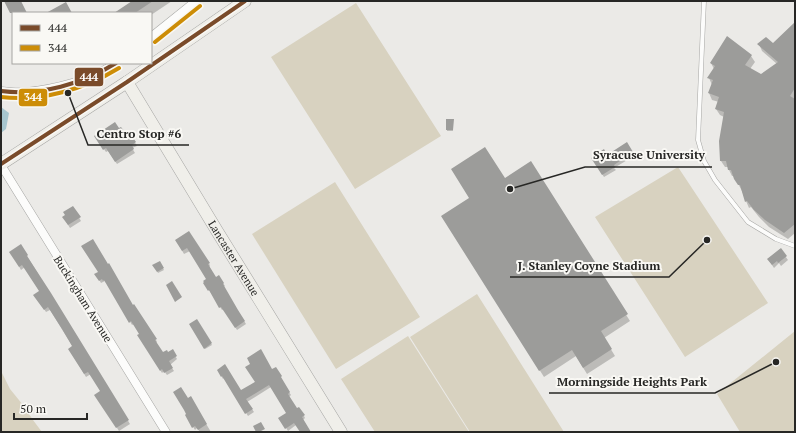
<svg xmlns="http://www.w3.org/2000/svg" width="796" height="433" font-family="'PT Serif',serif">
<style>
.green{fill:#d8d2c0}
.water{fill:#a7c6cf}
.shadow{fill:#0003}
.building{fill:#9c9c9a}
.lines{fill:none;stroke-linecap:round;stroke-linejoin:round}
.lane-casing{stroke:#a6a6a4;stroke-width:5}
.street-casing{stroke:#a6a6a4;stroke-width:9}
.secondary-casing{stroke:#a6a6a4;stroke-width:13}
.lane{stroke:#fcfcfb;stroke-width:4}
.street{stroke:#fcfcfb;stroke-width:8}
.secondary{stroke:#f0efea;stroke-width:12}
.bus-1-casing{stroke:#f9f8f4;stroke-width:7}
.bus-2-casing{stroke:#f9f8f4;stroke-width:7}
.bus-1{stroke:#7a4b2a;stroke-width:4}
.bus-2{stroke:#cd8d07;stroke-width:4}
.labels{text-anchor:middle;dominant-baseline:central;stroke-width:4;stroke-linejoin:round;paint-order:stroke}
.street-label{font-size:11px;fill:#272725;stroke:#f9f8f4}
.leader{fill:none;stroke:#272725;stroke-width:1.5}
.callout-dot{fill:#272725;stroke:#f9f8f4;stroke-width:1.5}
.callout-label{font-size:12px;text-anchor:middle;font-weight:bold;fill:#272725;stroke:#f9f8f4;stroke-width:4;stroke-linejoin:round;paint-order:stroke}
.line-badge{stroke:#f9f8f4;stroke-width:1.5}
.badge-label{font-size:11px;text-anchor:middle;font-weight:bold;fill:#fff}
</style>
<rect width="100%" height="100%" fill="#ebeae7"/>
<path class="green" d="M356,3L441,136L355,189L271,57Z
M678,167L768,303L685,357L595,217Z
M335,182L420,317L336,369L252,234Z
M477,294L564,432H470L410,337Z
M795,331V432H740L717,394Z
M408,336L469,432H375L341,379Z
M1,371L10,389L23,405L33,420L42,432H1Z"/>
<path class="water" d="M1,107L9,113L6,129L1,133Z"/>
<path class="shadow" d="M133,1H172L151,15V13H116Z
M795,25V233L788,239L769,227L759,217L751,207L749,208L746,201L742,191L734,176H732L729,170L728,167H725L721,161L724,117L720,115L716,109L719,102L712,100L709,93L712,85L709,78L714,69L711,63L751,56L755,62L750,69L761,75L777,64L762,51L759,44H773Z
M453,120V131H447V130Z
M118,130L126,136L130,134L137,146L132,148L135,153L117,164L108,151L106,152L95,136Z
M626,144L634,156L614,168L616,170L604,177L592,158L607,156Z
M530,163L630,321L604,338L615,356L587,374L576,356L544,377L446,222L505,179Z
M73,207L81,221L70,228L63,217L66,215Z
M176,240L209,263L210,266L209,267L216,278L219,277L225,286L223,287L246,324L237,330L224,309L222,310L211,293L206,286L207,279L190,251L184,254Z
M21,246L130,424L119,431L96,395L101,391L91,374L86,377L69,349L73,347L50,310L46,312L35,295L40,292L25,267L21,270L11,252Z
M780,249L788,260L781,266L779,263L774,268L768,259Z
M159,262L164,270L158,273L154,265Z
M99,273L132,306L156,340L157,342L156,343L163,354L168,353L172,351L177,359L170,365L174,371L167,375L164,371L162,373L139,336L141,334L134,324L132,325L107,282L106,283L105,281L101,283L96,274Z
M197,321L212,345L205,349L191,325Z
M218,370L241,392L272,370L281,380L291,395L289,397L296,410L304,416L305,418L303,420L310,432H301L296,425L288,431L280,418L287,413L271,387L247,402L254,412L248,416L224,378L223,379Z
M190,397L211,432H200L197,428L195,430L186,415L187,399Z"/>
<path class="building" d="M4,1H21L27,13H10Z
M132,1H153L135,13H114Z
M66,2L72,13H46Z
M795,22V88L790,96L795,99V224L784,233L765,220L754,210L747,201L745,202L740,185H738L734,179L731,170H728L726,161H720L719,141L724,112L715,109L719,97L708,93L713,80L707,78L715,66L710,63L727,36L752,55L745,65L761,74L778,62L757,44L766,37L773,43Z
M446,119H454L453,130H446Z
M115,122L119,128L121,127L127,135L130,133L136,142L132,145L134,149L115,162L106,148L103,150L94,136Z
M627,142L633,152L614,165L615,167L602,175L591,158L604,149L607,155Z
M485,147L505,178L531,161L628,314L601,331L612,349L583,368L572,350L539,371L441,216L469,198L451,169Z
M73,206L81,217L68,225L62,217L65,215L63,212Z
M189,231L210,263L208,264L216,277L219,275L224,283L223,284L238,310L245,321L235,328L221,307L219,308L209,290L208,291L203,283L204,282L203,281L206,279L187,248L182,251L175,240Z
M93,239L108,264L109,263L133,305L134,304L157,339L155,340L163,352L167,350L168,352L173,349L177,356L169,361L173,368L164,373L162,369L160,371L137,335L139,334L131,321L129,323L104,280L103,281L102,279L99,281L94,274L98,272L81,246Z
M21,244L28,255L27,256L51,293L129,420L116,428L94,395L100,391L88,372L84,374L68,349L72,346L62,329L48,307L44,310L33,295L39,291L22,265L19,267L9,252Z
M781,248L787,256L778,263L777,261L772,265L767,259Z
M160,261L164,268L157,272L152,265Z
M172,281L182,297L175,302L166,285Z
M197,319L212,343L204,349L189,324Z
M261,349L272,369L276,367L282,376L281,377L290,392L288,394L297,408L299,407L305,415L302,417L311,432H300L294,423L285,429L278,418L286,413L269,385L246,399L253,409L245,414L222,376L221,377L217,370L225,364L241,390L255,382L245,367L250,364L247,358Z
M181,387L188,398L191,396L207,424L198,430L195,426L192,428L185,415L186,414L184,410L173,392Z
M261,422L265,429L259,432H256L253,426Z"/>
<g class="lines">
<g class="lane-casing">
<path id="lane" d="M704,1L698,140L704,161L715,180L748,222L776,239L795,246"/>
</g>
<g class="street-casing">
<path id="street" d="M151,37L196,1
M1,91C9,92 18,93 26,92C55,89 92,80 116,63
M1,165L166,432"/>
</g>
<g class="secondary-casing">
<g id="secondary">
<path id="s1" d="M127,82L217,231L341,432"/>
<path d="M1,164L127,82L245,1"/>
</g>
</g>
<use href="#lane" class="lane"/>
<use href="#street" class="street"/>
<use href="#secondary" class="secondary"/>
<g class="bus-1-casing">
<path id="bus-1" d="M1,91C40,96 83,84 116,63
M1,164L127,82L245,1"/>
</g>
<g class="bus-2-casing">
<path id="bus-2" d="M155,42L200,6
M1,97C41,102 85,89 119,68"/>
</g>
<use href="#bus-1" class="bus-1"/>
<use href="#bus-2" class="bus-2"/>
</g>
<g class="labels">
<g class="street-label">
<text stroke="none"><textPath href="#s1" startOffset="206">Lancaster Avenue</textPath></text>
<text transform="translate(83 299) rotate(58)">Buckingham Avenue</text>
</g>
</g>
<path class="leader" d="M68 93L88 145H189M510 189L585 167H712M707 240L669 277H510M776 362L715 393H549"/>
<g class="callout-dot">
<circle cx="68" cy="93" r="4"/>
<circle cx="510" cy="189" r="4"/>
<circle cx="707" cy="240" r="4"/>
<circle cx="776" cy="362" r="4"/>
</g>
<g class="callout-label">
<text x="139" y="138">Centro Stop #6</text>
<text x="649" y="159">Syracuse University</text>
<text x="589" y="270">J. Stanley Coyne Stadium</text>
<text x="632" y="386">Morningside Heights Park</text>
</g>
<g class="line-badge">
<rect x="74" y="67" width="30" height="20" rx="4" fill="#7a4b2a"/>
<rect x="18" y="88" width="30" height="19" rx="4" fill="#cd8d07"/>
</g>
<g class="badge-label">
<text x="89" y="81">444</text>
<text x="33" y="101">344</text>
</g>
<rect width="796" height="433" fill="none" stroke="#272725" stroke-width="4"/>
<rect x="12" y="12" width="140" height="52" fill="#f9f8f4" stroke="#a5a4a1"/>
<rect x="20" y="25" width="20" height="6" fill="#7a4b2a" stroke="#a5a4a1"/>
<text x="48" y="32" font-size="12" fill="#272725">444</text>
<rect x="20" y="45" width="20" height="6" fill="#cd8d07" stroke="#a5a4a1"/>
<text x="48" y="52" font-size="12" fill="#272725">344</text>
<path d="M14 413v6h73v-6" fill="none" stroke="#272725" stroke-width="2"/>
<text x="20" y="413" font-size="12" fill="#272725" stroke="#f9f8f4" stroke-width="3" paint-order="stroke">50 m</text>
</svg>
